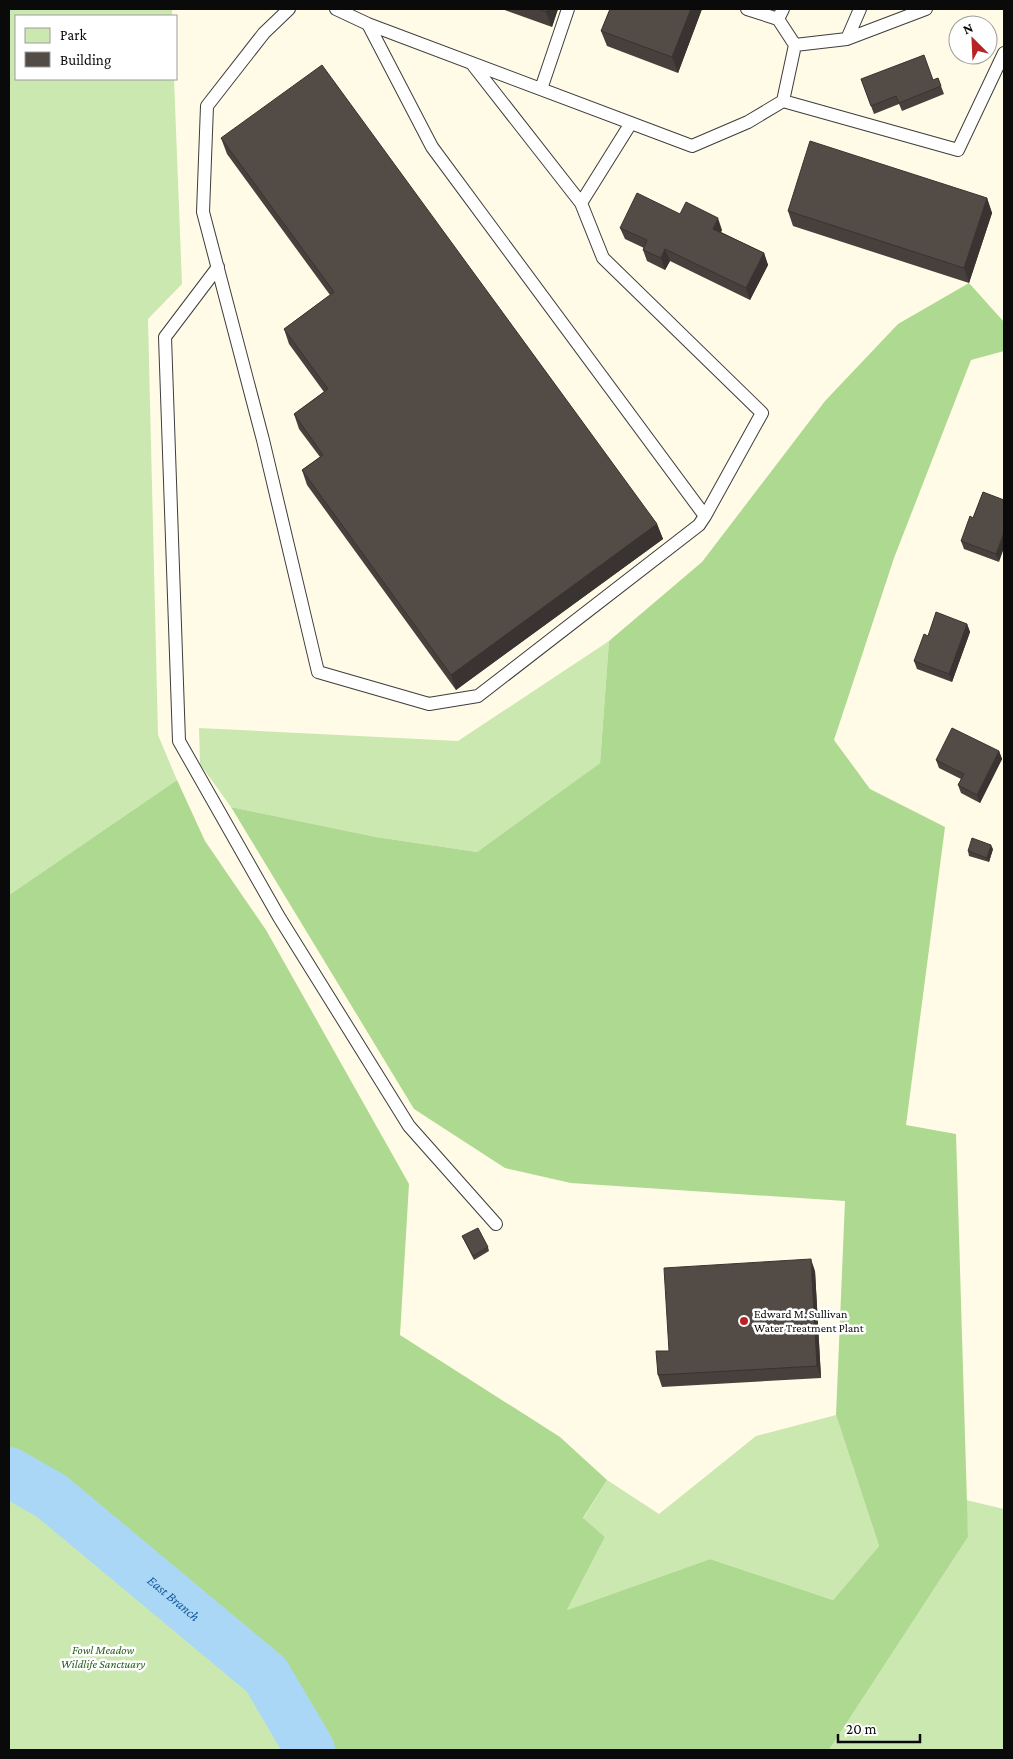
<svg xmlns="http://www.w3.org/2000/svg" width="1013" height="1759" font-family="'Crimson Pro',serif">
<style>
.green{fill:#cbe8b1}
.forest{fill:#aed991}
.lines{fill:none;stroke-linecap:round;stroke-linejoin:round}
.river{stroke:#abd7f6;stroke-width:50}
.service-casing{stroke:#3d3d3d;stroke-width:14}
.service{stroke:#fff;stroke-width:12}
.wall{fill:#47403c}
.shaded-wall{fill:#393431}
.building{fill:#524b46;stroke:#393431}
.poi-dot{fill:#b92224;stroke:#fff;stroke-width:2}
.labels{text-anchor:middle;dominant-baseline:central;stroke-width:5;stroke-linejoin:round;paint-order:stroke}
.poi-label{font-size:12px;fill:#0a0a0a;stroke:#fff;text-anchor:start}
.park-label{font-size:12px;font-style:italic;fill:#27601b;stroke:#fff}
.water-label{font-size:14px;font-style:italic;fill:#145a9a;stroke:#fff}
</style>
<rect width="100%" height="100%" fill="#fffbe6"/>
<path class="green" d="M9,9H172V16H16V79H174L182,284L148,319L158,735L177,780L9,895Z
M609,641L600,763L477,852L376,837L231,807L200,764L199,728L458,741Z
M836,1415L879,1546L833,1600L710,1559L567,1610L605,1537L583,1519L607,1480L659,1514L756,1436Z
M9,1464L86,1505L153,1560L188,1617L284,1685L331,1742L332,1750H9Z
M966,1500L1004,1509V1750H829L968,1537Z"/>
<path class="forest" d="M969,283L1004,322V351L971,360L894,558L834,740L870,789L945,827L906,1125L956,1134L968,1537L829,1750H332L331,1742L284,1685L188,1617L153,1560L86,1505L9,1464V895L177,780L205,841L266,930L409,1184L400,1335L560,1437L607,1480L583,1518L605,1537L567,1610L710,1559L833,1600L879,1546L836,1415L845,1201L571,1183L505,1168L414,1109L231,807L376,837L477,852L600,763L609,641L702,562L825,401L898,324Z"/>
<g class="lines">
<path class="river" id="s1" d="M9,1472L51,1496L266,1675L310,1750"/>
<g class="service-casing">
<path id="service" d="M289,9L264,33L207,106L203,212L263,440L318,672L429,704L478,696L699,525L705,516L762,413L603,258L581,203L631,123
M336,9L368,24L692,146L748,122L783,101L795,45L847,39L926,9
M747,9L778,19
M783,9L778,19L795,45
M368,24L432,147L705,516
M847,39L860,9
M473,65L581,203
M541,89L568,9
M783,101L958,150L1004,53
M218,267L165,337L179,741L279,917L409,1126L496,1224"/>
</g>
<use href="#service" class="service"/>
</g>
<path class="wall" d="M502,9H558L552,27Z
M610,9H702L678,73L607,46L601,31Z
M938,78L944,94L902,111L899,104L874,114L861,79L933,80Z
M221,138L657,524L663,539L456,690L307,485L302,470L320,457L299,429L294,414L324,392L289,344L284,329L330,295L227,154Z
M987,198L992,213L969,283L793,226L788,211Z
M680,214L722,230L721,232L764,253L768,265L750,300L670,261L665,270L647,261L643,250L644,248L625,239L620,228Z
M983,492L999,562L964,549L961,541L973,518Z
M967,624L970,632L952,682L917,669L914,661L928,636Z
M999,751L1002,759L980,803L961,793L958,785L961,779L939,768L936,760Z
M993,849L989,862L969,856L968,851Z
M462,1236L488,1247L489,1251L474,1260Z
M815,1271L821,1378L662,1387L658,1375L669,1351Z"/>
<path class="shaded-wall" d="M547,9H558L552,27L546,12Z
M691,9H702L678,73L672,57Z
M987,198L992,213L969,283L964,268Z
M718,218L722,230L717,240L713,229Z
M665,249L670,261L665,270L661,258Z
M764,253L768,265L750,300L746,288Z
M657,524L663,539L456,690L451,675Z
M1004,532V548L999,562L996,554Z
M967,624L970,632L952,682L949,674Z
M999,751L1002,759L980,803L977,795Z
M991,845L993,849L989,862L987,858Z
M811,1259L815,1271L821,1378L817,1366Z"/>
<path class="building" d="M538,9H547L546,12Z
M610,9H691L672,57L601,31Z
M924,55L933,80L938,78L941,86L899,103L896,96L871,106L861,79Z
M322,65L657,524L451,675L302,470L323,455L294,414L328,389L284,329L334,292L221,138Z
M810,141L987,198L964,268L788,211Z
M637,193L680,214L686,202L718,218L713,229L764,253L746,288L665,249L661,258L643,250L647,240L620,228Z
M983,492L1004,500V532L996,554L961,541L970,516L973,518Z
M936,612L967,624L949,674L914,661L924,634L928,636Z
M952,728L999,751L977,795L958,785L964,774L936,760Z
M972,838L991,845L987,858L968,851Z
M478,1228L488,1247L473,1256L462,1236Z
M811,1259L817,1366L658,1375L656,1351H669L664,1268Z"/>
<circle class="poi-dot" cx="744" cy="1321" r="5"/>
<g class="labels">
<g class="poi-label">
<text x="754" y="1314">Edward M. Sullivan<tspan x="754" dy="14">Water Treatment Plant</tspan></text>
</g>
<g class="park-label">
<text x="103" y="1650">Fowl Meadow<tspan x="103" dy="14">Wildlife Sanctuary</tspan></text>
</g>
<g class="water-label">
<text stroke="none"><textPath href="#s1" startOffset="208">East Branch</textPath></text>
</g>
</g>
<rect width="1013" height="1759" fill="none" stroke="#0a0a0a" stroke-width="20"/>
<rect x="15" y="15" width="162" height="65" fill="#ffffff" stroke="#9d9d9d"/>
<rect x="25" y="28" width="25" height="15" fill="#cbe8b1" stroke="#9d9d9d"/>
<text x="60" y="40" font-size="15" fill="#0a0a0a">Park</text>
<rect x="25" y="52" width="25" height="15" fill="#524b46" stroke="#9d9d9d"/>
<text x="60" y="65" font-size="15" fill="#0a0a0a">Building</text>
<g transform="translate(973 40) rotate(336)"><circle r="24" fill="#ffffff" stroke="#9d9d9d"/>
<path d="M0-4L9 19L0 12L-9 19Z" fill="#b92224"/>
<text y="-8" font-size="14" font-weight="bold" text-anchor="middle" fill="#0a0a0a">N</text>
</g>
<path d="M838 1734v8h82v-8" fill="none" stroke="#0a0a0a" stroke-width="2.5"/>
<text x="846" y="1734" font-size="15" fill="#0a0a0a" stroke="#ffffff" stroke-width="4" paint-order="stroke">20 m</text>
</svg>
